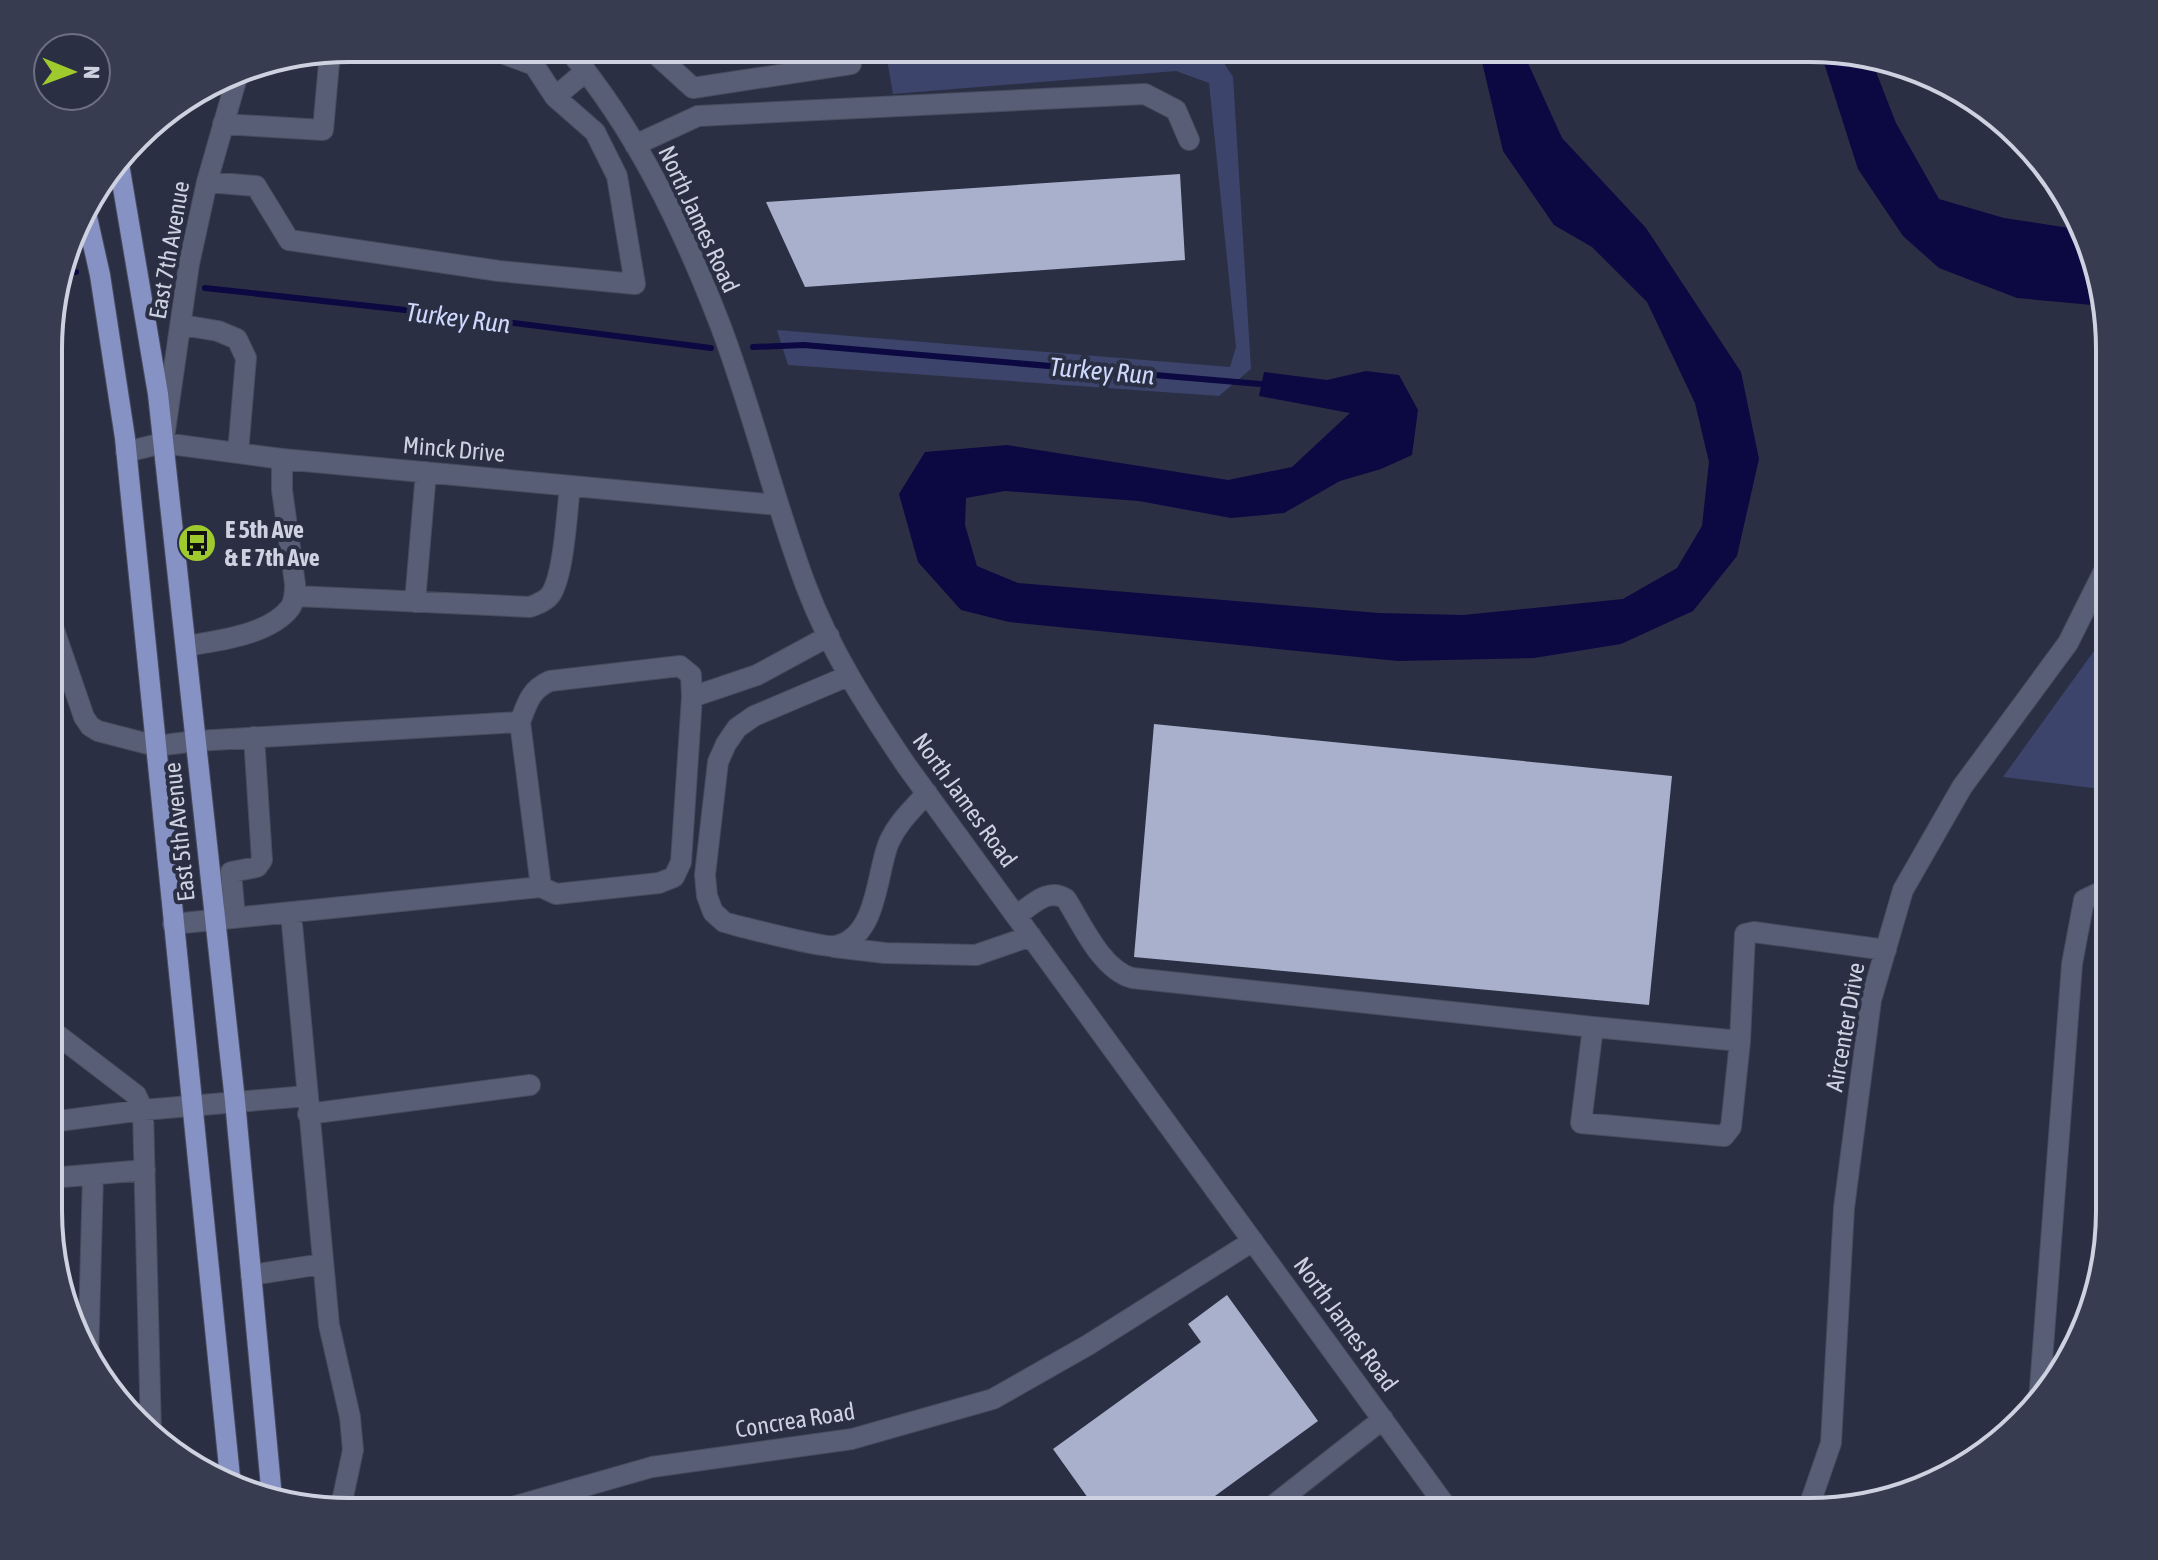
<svg xmlns="http://www.w3.org/2000/svg" width="2158" height="1560" font-family="'Asap Condensed',sans-serif">
<style>
.green{fill:#3c446b}
.water{fill:#0c0842}
.lines{fill:none;stroke-linecap:round;stroke-linejoin:round}
.stream{stroke:#0c0842;stroke-width:6}
.building{fill:#a9b0cb}
.minor-casing{stroke:#474b5d;stroke-width:22}
.major-casing{stroke:#474b5d;stroke-width:22}
.minor{stroke:#595e77;stroke-width:20}
.major{stroke:#8691c4;stroke-width:20}
.labels{text-anchor:middle;dominant-baseline:central;stroke-width:8;stroke-linejoin:round;paint-order:stroke}
.street-label{font-size:24px;fill:#ced2e0;stroke:#2a2f44}
.poi-label{font-size:24px;font-weight:bold;fill:#ced2e0;stroke:#2a2f44;text-anchor:start}
.water-label{font-size:26px;font-style:italic;fill:#ced8fd;stroke:#2a2f44}
.rim{fill:none;stroke:#ced2e0;stroke-width:4}
</style>
<rect width="100%" height="100%" fill="#2a2f44"/>
<path class="green" d="M885,48H939L962,54L1079,48H1205L1222,60L1233,77L1251,369L1219,396L788,365L777,330L1230,367L1236,347L1209,83L1176,71L893,94Z
M2109,623V790L2003,777L2099,644Z"/>
<path class="water" d="M1485,48H1525L1523,52L1562,138L1646,228L1741,372L1759,459L1737,556L1693,611L1621,644L1534,658L1398,661L1009,622L961,610L918,562L899,494L925,452L1007,445L1228,480L1292,467L1350,413L1259,396L1264,372L1327,380L1366,371L1399,375L1418,410L1412,455L1381,469L1340,481L1284,513L1231,518L1139,501L1005,491L966,498L965,525L977,566L1018,583L1379,613L1463,615L1623,599L1677,568L1702,526L1709,462L1695,403L1647,302L1592,247L1554,225L1503,151L1482,62Z
M1816,49H1828L1871,59L1896,123L1939,199L2004,218L2083,230L2103,306L2017,298L1939,268L1903,236L1858,169L1825,66Z"/>
<g class="lines">
<path class="stream" d="M62,272H76
M205,288L442,314L711,348
M753,347L804,345L1260,384"/>
</g>
<path class="building" d="M1180,174L1185,260L805,287L766,202Z
M1154,724L1672,776L1649,1005L1134,957Z
M1227,1295L1318,1421L1193,1512H1098L1053,1449L1201,1342L1188,1324Z"/>
<g class="lines">
<g class="minor-casing">
<path id="minor" d="M567,48C636,129 683,228 721,327C753,412 774,501 806,586C831,652 867,707 906,765L1450,1512
M649,48L693,88L851,64L852,48
M555,97L586,71
M223,124L323,130L330,52
M635,145L698,116L1145,94L1176,110L1189,140
M207,182L256,186L289,240L499,271L635,284L617,176L595,132L555,97L534,65L488,48
M182,325L218,331L237,339L246,358L238,453
M165,431L189,264L207,182L239,70
M126,452L163,443L282,459L778,505
M295,596L530,607C538,604 546,601 551,594C564,574 567,511 570,486
M415,602L426,472
M51,621L84,717L90,726L98,731L156,746L196,741L520,722C527,703 531,689 550,681L680,666L691,675L692,697L757,675L829,636
M186,646C217,641 269,635 290,608C295,601 295,592 295,584L282,490V459
M848,676L754,716L737,728L726,744L718,762L705,875L707,896L713,912L724,922L738,926C755,930 823,948 835,946C878,938 876,873 889,842C898,822 913,809 927,793
M520,722L541,887L556,894L659,883L674,877L681,862L692,697
M291,913L329,1325L350,1417L353,1450L340,1511
M1016,916C1032,905 1048,887 1066,899C1082,924 1101,969 1132,978L1593,1027
M235,918L231,872L257,867L262,860L254,737
M173,924L541,887
M834,947L885,953L976,955L1031,936
M51,1030L136,1095L143,1110L151,1433
M1740,1041L1731,1127L1724,1136L1581,1123L1593,1027L1740,1041L1745,934L1754,932L1886,950
M308,1114L530,1085
M51,1122L143,1110L307,1096
M51,1178L145,1170
M251,1275L322,1264
M88,1361L93,1175
M2039,1401L2072,964L2084,900L2109,888
M498,1511L652,1467L852,1439L993,1399L1088,1345L1253,1241
M1265,1512L1383,1419
M1807,1512L1831,1443L1844,1208L1871,1000L1903,890L1962,787L2068,643L2109,561"/>
</g>
<g class="major-casing">
<path id="major" d="M119,164L158,394L235,1101L272,1498
M85,208L100,275L125,438L231,1487"/>
</g>
<use href="#minor" class="minor"/>
<use href="#major" class="major"/>
</g>
<defs>
<g id="bus-disc" transform="scale(2)"><circle r="9.5" fill="#9fca2e" stroke="#2a2f44"/><path d="M-5-6H5V4H4V6H2V4H-2V6H-4V4H-5ZM-3.5-4V0h7V-4ZM-3.5 1.2v1.5H-2V1.2ZM2 1.2v1.5H3.5V1.2Z" fill="#111"/></g>
</defs>
<g fill-rule="evenodd">
<use href="#bus-disc" x="197" y="543"/>
</g>
<g class="labels">
<g class="street-label">
<text transform="translate(699 219) rotate(65)">North James Road</text>
<text transform="translate(169 250) rotate(-80)">East 7th Avenue</text>
<text transform="translate(454 449) rotate(5)">Minck Drive</text>
<text transform="translate(965 800) rotate(54)">North James Road</text>
<text transform="translate(179 832) rotate(-96)">East 5th Avenue</text>
<text transform="translate(1845 1027) rotate(-80)">Aircenter Drive</text>
<text transform="translate(1346 1324) rotate(54)">North James Road</text>
<text transform="translate(795 1420) rotate(-9)">Concrea Road</text>
</g>
<g class="poi-label">
<text x="225" y="529">E 5th Ave<tspan x="225" dy="28">&amp; E 7th Ave</tspan></text>
</g>
<g class="water-label">
<text transform="translate(458 318) rotate(7)">Turkey Run</text>
<text transform="translate(1102 371) rotate(5)">Turkey Run</text>
</g>
</g>
<path d="M0 0H2158V1560H0ZM349 62H1809A287 287 0 0 1 2096 349V1211A287 287 0 0 1 1809 1498H349A287 287 0 0 1 62 1211V349A287 287 0 0 1 349 62Z" fill="#373c50" fill-rule="evenodd"/>
<path class="rim" d="M349 62H1809A287 287 0 0 1 2096 349V1211A287 287 0 0 1 1809 1498H349A287 287 0 0 1 62 1211V349A287 287 0 0 1 349 62Z"/>
<g transform="translate(72 72) rotate(91)"><circle r="38" fill="#2a2f44" stroke="#6c7082" stroke-width="2"/>
<path d="M0-6L14 30L0 20L-14 30Z" fill="#9fca2e"/>
<text y="-12" font-size="22" font-weight="bold" text-anchor="middle" fill="#ced2e0">N</text>
</g>
</svg>
